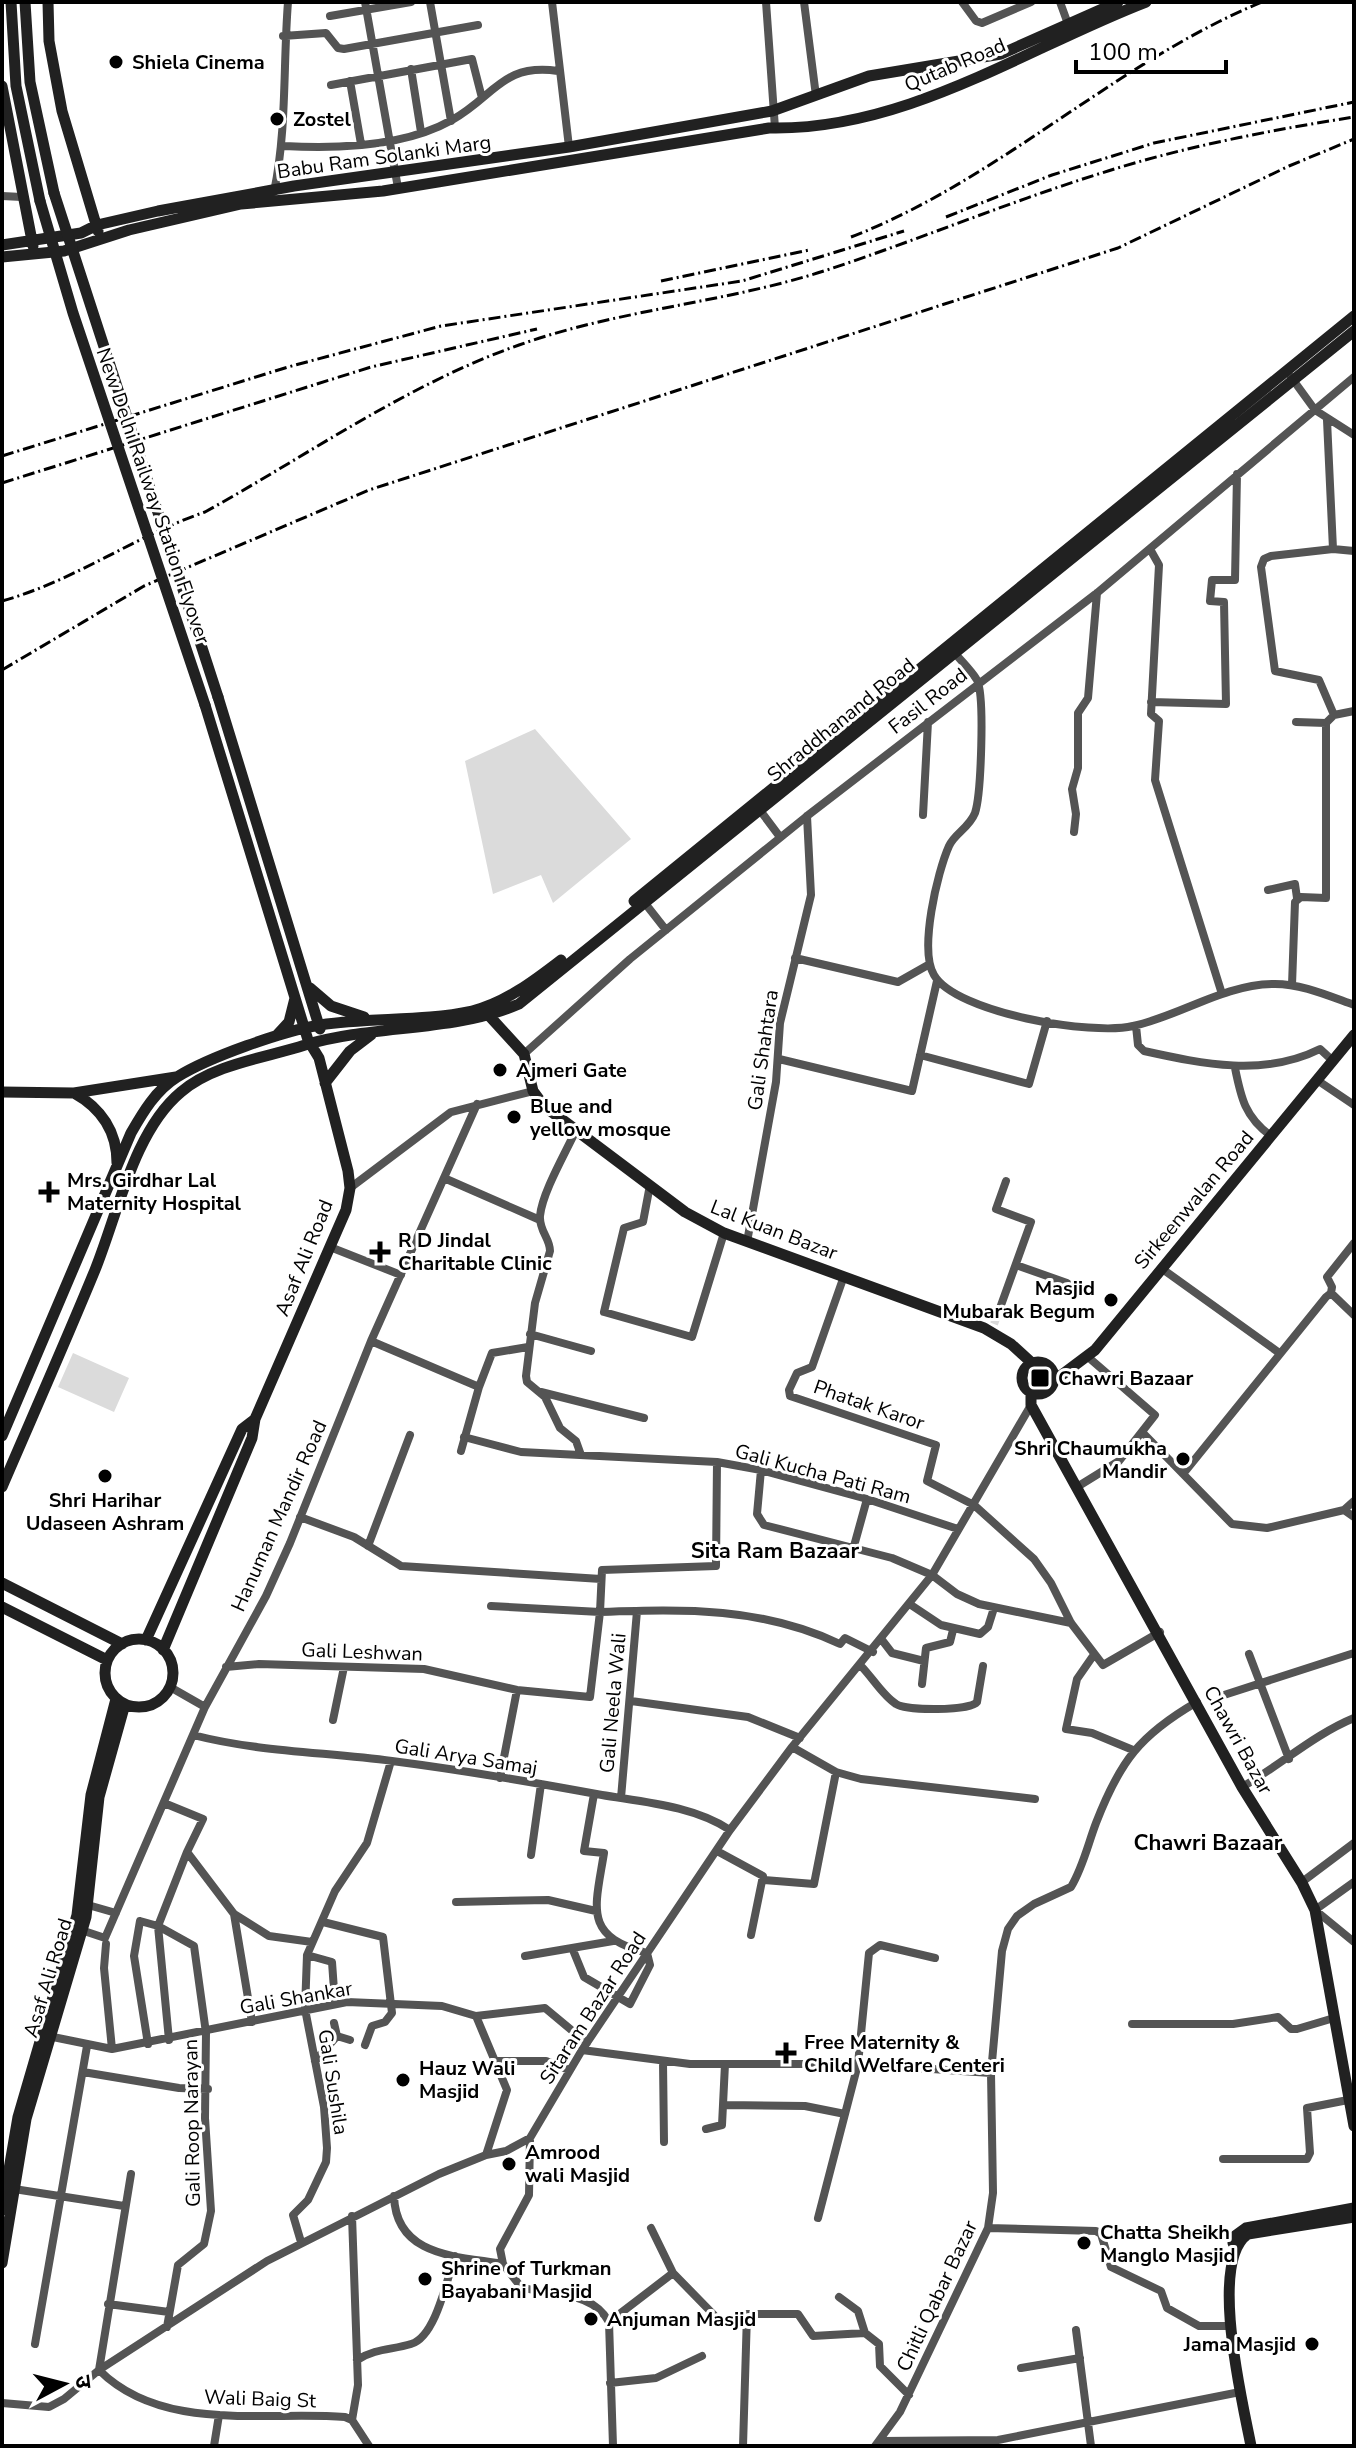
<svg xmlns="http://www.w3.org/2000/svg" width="1356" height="2448" font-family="'Nunito Sans','Noto Sans Devanagari',sans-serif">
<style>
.green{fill:#dbdbdb}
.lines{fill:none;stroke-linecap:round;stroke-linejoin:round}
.street-tunnel{stroke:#d9d9d9;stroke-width:8;stroke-dasharray:8 4;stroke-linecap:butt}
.street{stroke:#545454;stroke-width:8}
.secondary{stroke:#212121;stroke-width:11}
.rail{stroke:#000;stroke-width:3;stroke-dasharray:12 4 2 4;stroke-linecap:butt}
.secondary-bridge{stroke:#212121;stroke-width:11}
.poi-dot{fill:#000;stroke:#fff;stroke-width:3}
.labels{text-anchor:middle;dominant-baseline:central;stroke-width:6;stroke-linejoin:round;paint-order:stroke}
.poi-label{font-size:20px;font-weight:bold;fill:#000;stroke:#fff;text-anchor:start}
.street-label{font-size:20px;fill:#000;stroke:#fff}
.neighbourhood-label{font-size:22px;font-weight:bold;fill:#000;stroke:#fff}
</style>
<rect width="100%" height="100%" fill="#fff"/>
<path class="green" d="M535,729L631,839L553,903L541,875L493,894L465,761Z
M73,1353L129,1378L114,1412L58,1387Z"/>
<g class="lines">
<path class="street-tunnel" d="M994,1324L1000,1308"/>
<path class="street" d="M365,2L398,188
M430,2L451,121
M552,2L569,147
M766,2L775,128
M804,2L816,96
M962,2L976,21L982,23L1031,2
M1060,2L1068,24
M330,16L411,2
M283,36L326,33L338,48L344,49L478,25
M411,69L421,132
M350,81L361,144
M331,85L472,59L482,98
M284,146C337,149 404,147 452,120C495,96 502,63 558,71
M274,192C287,130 283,65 288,2
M2,196L22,197
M1291,377L1315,410L1354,435
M1327,420L1333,549
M1150,549L1159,565L1151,714L1159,721L1155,780L1222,994
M954,652C961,661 971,670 977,680C985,696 981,795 975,813C969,828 955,833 949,846C937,873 919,950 934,975C956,1013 1093,1036 1133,1026C1180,1016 1223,985 1272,984C1300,983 1329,996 1354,1005
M1151,702L1226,704L1224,602L1210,601L1212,580H1235L1237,474
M1334,715L1319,680L1275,671L1261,567L1264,559L1271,556L1333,549L1354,551
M1296,722L1326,723
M759,809L780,837
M923,815L928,722
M1074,832L1076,814L1072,789L1078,768V713L1088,698L1097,593
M1268,890L1295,884L1297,898
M644,902L666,930
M795,958L898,982L928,965
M1292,985L1295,902L1301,897L1326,898V723L1334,715L1354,711
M1136,1026L1138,1045L1144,1051C1203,1064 1264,1077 1320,1049L1333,1061
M524,1054L630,959L807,816L1097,593L1354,377
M920,1055L1029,1084L1047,1021
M779,1059L912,1091L937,981
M1235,1068C1241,1098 1245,1117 1271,1136
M1317,1080L1354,1105
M576,1130C566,1152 542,1193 540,1216C539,1231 550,1238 550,1251L535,1303L526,1376L527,1382L545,1397L560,1428L576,1441L581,1455
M444,1178L540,1220
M650,1185L643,1222L624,1228L604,1312L692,1337L724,1233
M350,1188L451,1112L533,1091
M747,1242L776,1082L780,1023L811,895L807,816
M330,1247L401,1275
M1016,1265L1067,1283
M1161,1268L1278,1352
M844,1276L812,1367L797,1373L789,1390L790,1396L936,1445L927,1481L974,1505L1034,1559L1051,1583L1071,1623L1103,1665L1160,1632
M1331,1293L1332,1287L1327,1277L1354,1243
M1000,1308L1031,1222L996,1209L1006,1181
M530,1334L591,1351
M371,1341L479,1387L461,1451
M479,1387L492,1353L528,1347
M541,1392L644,1418
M1143,1433L1232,1524L1267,1528L1344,1510L1354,1501
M464,1437L521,1452L717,1462L761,1470L867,1499L958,1529
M717,1462L716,1566L602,1570L600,1612C685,1609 762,1607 840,1644L845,1638L873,1652
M761,1470L757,1514L764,1525L892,1558L932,1575L957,1594L979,1604L1071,1623
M1183,1474L1326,1297L1331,1293L1354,1315
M1077,1487L1119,1461L1155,1415L1088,1357
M1344,1510L1354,1517
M300,1517L354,1537L401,1566L601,1579
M368,1546L410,1435
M854,1546L867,1499
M911,1605L941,1625L980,1634L988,1627L994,1608
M882,1640L892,1653L924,1661
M1249,1654L1289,1759
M1093,1656L1077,1679L1066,1729L1092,1733L1133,1750
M861,1666C872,1677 883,1696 896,1704C906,1711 970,1711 977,1702L983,1666
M226,1667L259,1664L424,1669L517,1690L590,1697L600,1612L491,1606
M922,1684L926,1648L950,1642L953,1630
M170,1687L205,1707
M1224,1695L1354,1653
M631,1701L748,1717L800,1738
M333,1720L344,1667
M193,1735C259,1752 325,1752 392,1761C462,1770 532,1782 602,1795C644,1802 694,1806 730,1830
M792,1747L836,1772L861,1779L1035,1799
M500,1778L517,1690
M1242,1787C1281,1765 1313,1735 1354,1718
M621,1798L637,1611
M164,1803L203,1819L187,1852L234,1914L269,1936L312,1942
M717,1851L763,1876L751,1935
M531,1855L541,1784
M764,1880L814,1884L836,1772
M1302,1882L1354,1843
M1354,1882L1315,1910L1354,1942
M456,1902L548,1900L596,1911
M88,1905L116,1913
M234,1914L252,2022
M323,1922L383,1937L392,2013L385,2022L372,2026L365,2045
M81,1930L105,1938L205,1707L266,1596L290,1543L371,1341L477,1104
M106,1944L104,1968L112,2049
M573,1950L584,1977L630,2004L650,1965L647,1953C583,1936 595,1909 604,1853L584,1851L594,1794
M307,1955L332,1962L335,2004
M525,1956L613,1941
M476,2016L545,2008L587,2043
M334,2023L337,2036
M1132,2024H1233L1278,2017L1291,2029H1297L1334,2018
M48,2036L112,2049L347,2002L442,2006L476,2016L507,2090L486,2155
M169,2040L158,1926L187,1852
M148,2044L134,1956L140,1921L158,1926L194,1946L206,2033L205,2118L211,2211L204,2244L178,2265L167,2327
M582,2050L690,2064H858L991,2073
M315,2061L337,2036L350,2040
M497,2061H546L569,2070
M663,2062L664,2142
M83,2072L179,2088L208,2089
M724,2105L805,2106L845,2114
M706,2129L722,2125L725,2064
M530,2138L529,2195L500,2249L503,2264L521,2287C553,2297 591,2290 609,2322L613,2446
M1223,2159H1307L1310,2153L1307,2108L1353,2099
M131,2174L99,2370C162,2433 265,2411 345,2417L352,2420L369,2446
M14,2189L124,2206
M394,2196C396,2257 457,2256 503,2264
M818,2218L858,2064L869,1953L880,1945L935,1958
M651,2228L673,2273
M988,2228L1096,2231L1101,2234L1111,2267L1161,2291L1167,2308L1199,2326H1231
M301,2242L293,2215L308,2200L326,2162L327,2148L324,2107L305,2009L307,1955L335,1891L367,1843L391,1761
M839,2297L858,2311L865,2333L879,2344L880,2366L909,2395
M108,2304L169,2312
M609,2322L673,2273L714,2315
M1076,2330L1091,2446
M35,2344L87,2046
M357,2360C376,2348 392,2350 411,2344C436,2337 447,2278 455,2256
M1021,2368L1080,2358
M610,2383L656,2378L702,2356
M2,2403L49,2407L64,2399L99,2370L267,2261L439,2174L486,2155L506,2151L530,2138L582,2050L730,1830L792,1747L932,1575L1031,1405
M352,2420L358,2385L352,2216
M881,2441L998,2440L1240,2392
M214,2446L219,2415
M743,2446L747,2314H798L813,2336L865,2333
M875,2446L900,2412L988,2228L993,2193L991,2073L1002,1951L1008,1929L1017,1916L1034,1904L1071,1887C1083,1867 1088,1844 1096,1823C1120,1761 1140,1735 1197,1702"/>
<path class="secondary" d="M11,2L16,86L40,201
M25,2L30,82L54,193
M48,2L49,41L62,111L98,231
M2,86L33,246
M2,245L81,233L97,225L158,211L294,186L569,147L772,111L869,76L1001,54L1118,2
M2,257L64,251L129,230L241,204L383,191L769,128C905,131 1024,49 1146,2
M218,697L320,1029
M634,901L1354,316
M310,988L331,1006L364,1017
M483,1009L524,1054L533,1091L544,1106L685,1212L724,1233L984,1328L1011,1344L1032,1363
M277,1035L289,1022L295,998
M325,1083L350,1051L371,1035
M2,1092L74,1093L176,1077
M74,1093C101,1108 117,1132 117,1163
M1022 1378a16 16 0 1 1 32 0a16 16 0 1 1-32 0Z
M1055,1380L1095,1350L1354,1035
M1031,1393V1405L1242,1787L1302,1883L1315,1910L1354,2126
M2,1436L131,1133C143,1112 156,1090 177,1077C209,1057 283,1031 320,1025C370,1017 422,1022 472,1011C505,1003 535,980 561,960
M2,1487C33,1415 65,1343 95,1270C118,1213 134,1131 181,1092C214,1064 265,1058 305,1045C375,1024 452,1033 519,1004L1354,331
M2,1583L122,1644
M2,1607L107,1660
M105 1673a34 34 0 1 1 68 0a34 34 0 1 1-68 0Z
M146,1640L242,1429L255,1419
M163,1650L252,1438L255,1419L346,1210L350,1188L348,1171L319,1058L308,1040L205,705
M2,2210L18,2117L77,1915L91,1795L116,1699
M1233,2243L1235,2236L1246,2228L1354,2208
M2,2263L26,2119L86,1917L99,1797L125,1704
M1251,2446C1243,2404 1208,2261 1248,2234L1354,2217"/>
<path class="rail" d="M946,217L1052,175L1154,143L1354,102
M851,237C999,180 1116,62 1262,2
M661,281L809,250
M2,456L288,367L441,326L742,281L904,231
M2,483L371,367L537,329
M2,601C74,581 135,536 205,512C308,455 408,384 519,345C619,309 728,303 830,269C923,238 1014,200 1108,171C1187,146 1272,130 1354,117
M2,670L144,586L369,490L1118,248L1289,166L1354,139"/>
<path class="secondary-bridge" d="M54,193L218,697
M40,201L73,313L205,705"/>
</g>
<g class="poi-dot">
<circle cx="116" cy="62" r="8"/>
<circle cx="277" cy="119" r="8"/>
<circle cx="500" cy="1070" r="8"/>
<circle cx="514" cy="1117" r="8"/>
<path d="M45 1180h8v8h8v8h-8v8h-8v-8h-8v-8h8z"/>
<path d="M376 1240h8v8h8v8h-8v8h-8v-8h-8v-8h8z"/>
<circle cx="1111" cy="1300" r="8"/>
<rect x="1030" y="1368" width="20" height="20" rx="4"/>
<circle cx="1183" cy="1459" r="8"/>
<circle cx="105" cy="1476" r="8"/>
<path d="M782 2041h8v8h8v8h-8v8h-8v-8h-8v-8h8z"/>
<circle cx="403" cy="2080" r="8"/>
<circle cx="509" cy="2164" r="8"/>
<circle cx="1084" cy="2243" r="8"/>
<circle cx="425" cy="2279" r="8"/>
<circle cx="591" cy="2319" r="8"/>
<circle cx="1312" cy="2344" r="8"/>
</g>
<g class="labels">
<g class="poi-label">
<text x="132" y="62">Shiela Cinema</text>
<text x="293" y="119">Zostel</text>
<text x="516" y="1070">Ajmeri Gate</text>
<text x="530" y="1106">Blue and<tspan x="530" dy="23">yellow mosque</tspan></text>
<text x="67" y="1180">Mrs. Girdhar Lal<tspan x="67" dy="23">Maternity Hospital</tspan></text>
<text x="398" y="1240">R D Jindal<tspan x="398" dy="23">Charitable Clinic</tspan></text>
<text x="1095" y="1288" text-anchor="end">Masjid<tspan x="1095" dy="23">Mubarak Begum</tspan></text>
<text x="1058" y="1378">Chawri Bazaar</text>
<text x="1167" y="1448" text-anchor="end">Shri Chaumukha<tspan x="1167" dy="23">Mandir</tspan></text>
<text x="105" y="1500" text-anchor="middle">Shri Harihar<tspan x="105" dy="23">Udaseen Ashram</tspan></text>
<text x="804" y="2042">Free Maternity &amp;<tspan x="804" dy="23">Child Welfare Centeri</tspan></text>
<text x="419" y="2068">Hauz Wali<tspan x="419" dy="23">Masjid</tspan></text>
<text x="525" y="2152">Amrood<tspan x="525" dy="23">wali Masjid</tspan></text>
<text x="1100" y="2232">Chatta Sheikh<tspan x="1100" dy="23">Manglo Masjid</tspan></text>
<text x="441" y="2268">Shrine of Turkman<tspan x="441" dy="23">Bayabani Masjid</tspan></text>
<text x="607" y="2319">Anjuman Masjid</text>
<text x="1296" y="2344" text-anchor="end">Jama Masjid</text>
</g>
<g class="street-label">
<text transform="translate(955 65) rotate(-23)">Qutab Road</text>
<text transform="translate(384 157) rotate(-8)">Babu Ram Solanki Marg</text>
<text transform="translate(153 496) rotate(71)">New Delhi Railway Station Flyover</text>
<text transform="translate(928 701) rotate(-38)">Fasil Road</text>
<text transform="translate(841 720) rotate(-39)">Shraddhanand Road</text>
<text transform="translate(763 1050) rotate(-82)">Gali Shahtara</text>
<text transform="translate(1194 1200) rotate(-50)">Sirkeenwalan Road</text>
<text transform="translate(774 1230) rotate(21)">Lal Kuan Bazar</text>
<text transform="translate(304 1258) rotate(-68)">Asaf Ali Road</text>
<text transform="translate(869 1405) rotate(19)">Phatak Karor</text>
<text transform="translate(823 1474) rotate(15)">Gali Kucha Pati Ram</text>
<text transform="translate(279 1516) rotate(-66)">Hanuman Mandir Road</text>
<text transform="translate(362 1652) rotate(2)">Gali Leshwan</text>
<text transform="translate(613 1703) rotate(-85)">Gali Neela Wali</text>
<text transform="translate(1238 1740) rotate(61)">Chawri Bazar</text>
<text transform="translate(466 1757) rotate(9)">Gali Arya Samaj</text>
<text transform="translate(48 1978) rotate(-73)">Asaf Ali Road</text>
<text transform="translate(296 1998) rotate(-10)">Gali Shankar</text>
<text transform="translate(593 2008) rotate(-57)">Sitaram Bazar Road</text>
<text transform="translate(333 2082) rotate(81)">Gali Sushila</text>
<text transform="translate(192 2123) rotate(-91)">Gali Roop Narayan</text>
<text transform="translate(937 2296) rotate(-65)">Chitli Qabar Bazar</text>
<text transform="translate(260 2399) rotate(2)">Wali Baig St</text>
</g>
<g class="neighbourhood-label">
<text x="775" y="1551">Sita Ram Bazaar</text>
<text x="1208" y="1843">Chawri Bazaar</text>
</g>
</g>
<rect width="1356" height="2448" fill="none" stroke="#000000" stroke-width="8"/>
<g transform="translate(64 2384) rotate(83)" stroke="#ffffff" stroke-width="6" paint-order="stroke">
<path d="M0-6L14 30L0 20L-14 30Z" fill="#000000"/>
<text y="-12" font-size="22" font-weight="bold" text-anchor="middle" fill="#000000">उ</text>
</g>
<path d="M1076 60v12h150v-12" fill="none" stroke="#000000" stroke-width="4"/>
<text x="1088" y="60" font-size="24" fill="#000000" stroke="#ffffff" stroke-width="6" paint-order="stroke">100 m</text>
</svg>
